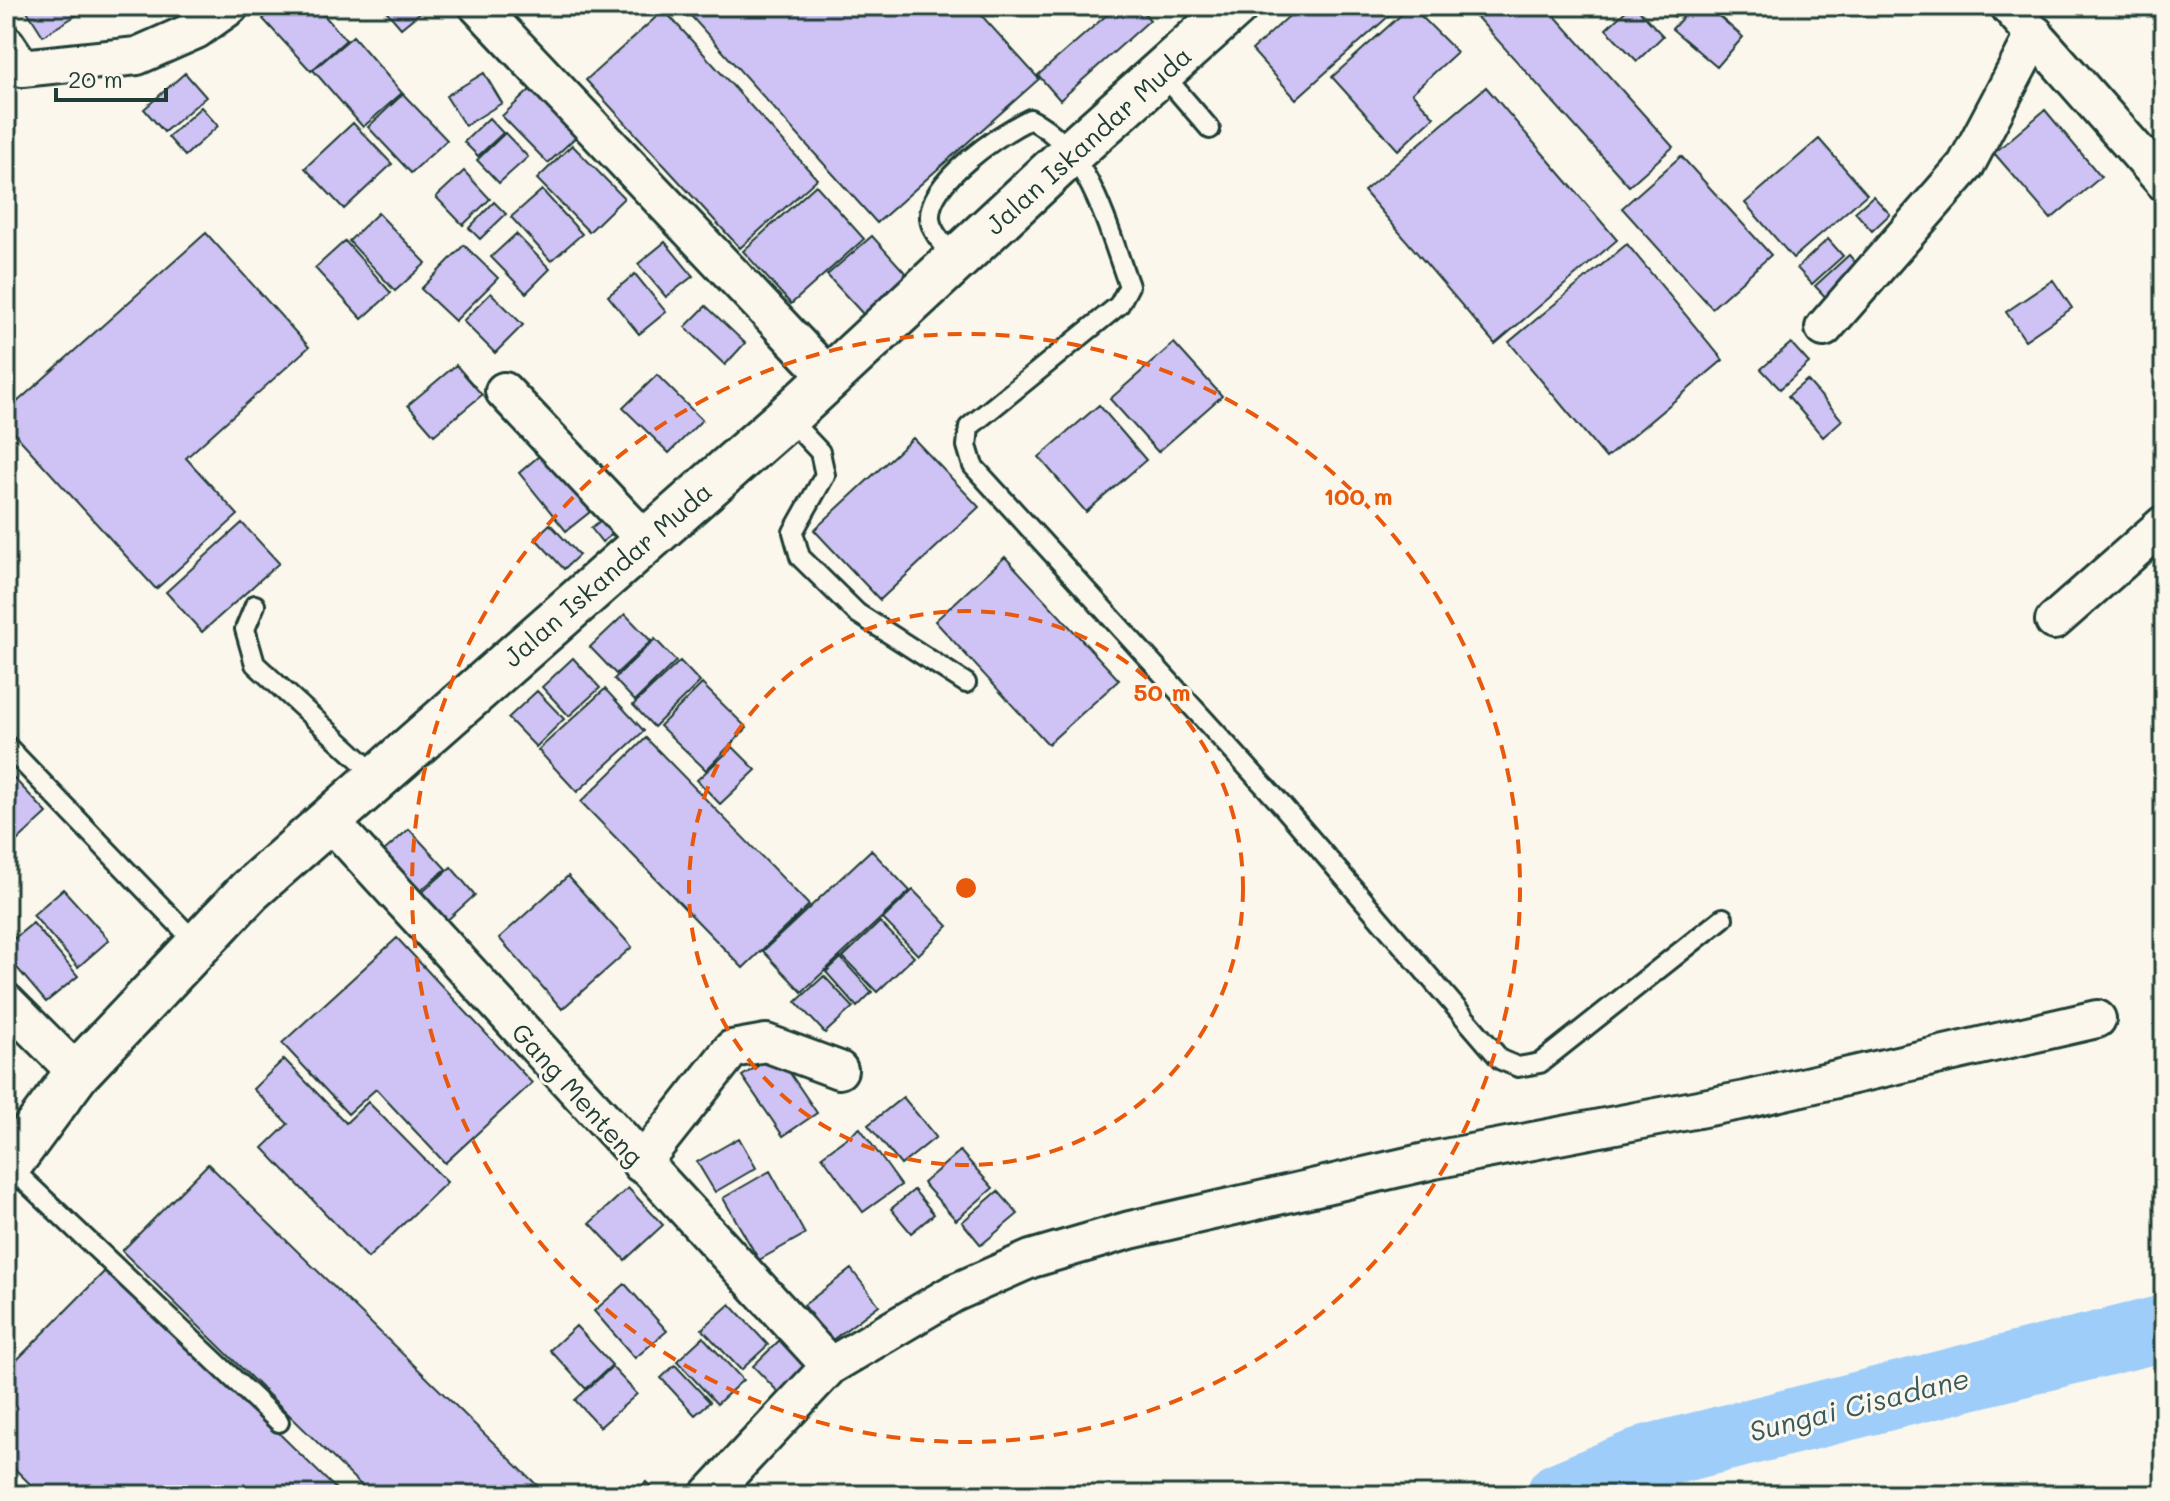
<svg xmlns="http://www.w3.org/2000/svg" width="2170" height="1501" font-family="Mali,sans-serif">
<style>
.lines{fill:none;stroke-linecap:round;stroke-linejoin:round}
.river{stroke:#9ecdfa;stroke-width:66}
.building{fill:#cfc2f4;stroke:#1f3d34;stroke-width:2}
.service-casing{stroke:#1f3d34;stroke-width:24}
.minor-casing{stroke:#1f3d34;stroke-width:42}
.tertiary-casing{stroke:#1f3d34;stroke-width:50}
.service{stroke:#fbf7ec;stroke-width:18}
.minor{stroke:#fbf7ec;stroke-width:36}
.tertiary{stroke:#fbf7ec;stroke-width:44}
.ring{fill:none;stroke:#e8590c;stroke-width:4;stroke-dasharray:14 10}
.labels{text-anchor:middle;dominant-baseline:central;stroke-width:6;stroke-linejoin:round;paint-order:stroke}
.street-label{font-size:26px;fill:#1f3d34;stroke:#fbf7ec}
.water-label{font-size:28px;font-style:italic;fill:#385a5c;stroke:#fbf7ec}
.centre{fill:#e8590c;stroke:#fbf7ec;stroke-width:4}
.ring-label{font-size:24px;text-anchor:middle;font-weight:bold;fill:#e8590c;stroke:#fbf7ec;stroke-width:6;stroke-linejoin:round;paint-order:stroke}
</style>
<rect width="100%" height="100%" fill="#fbf7ec"/>
<filter id="ink" filterUnits="userSpaceOnUse"><feTurbulence type="fractalNoise" baseFrequency=".0125" numOctaves="2"/><feDisplacementMap in="SourceGraphic" scale="16" xChannelSelector="R" yChannelSelector="G"/><feConvolveMatrix kernelMatrix="1 2 1 2 8 2 1 2 1" color-interpolation-filters="sRGB"/></filter>
<g filter="url(#ink)">
<g class="lines">
<path class="river" d="M1559,1495L1650,1457L2164,1328"/>
</g>
<path class="building" d="M24,6H91L43,36Z
M277,6H316L346,40L311,71L263,19Z
M382,6H428L401,28Z
M682,6H973L1039,79L877,223Z
M1117,6H1138L1150,20L1060,100L1038,75Z
M1300,6H1400L1296,99L1252,50Z
M1411,6L1457,52L1412,93L1434,117L1398,150L1332,77Z
M1485,6H1546L1673,147L1629,186L1475,15Z
M1631,6H1635L1663,36L1637,61L1606,29Z
M1663,6H1685L1675,17Z
M1693,6H1707L1743,37L1717,67L1672,29Z
M664,10L817,179L740,248L586,80Z
M353,36L402,93L363,127L313,70Z
M185,73L206,97L164,132L144,109Z
M484,73L502,103L465,126L446,96Z
M1486,87L1617,240L1495,344L1364,191Z
M532,88L578,135L548,163L502,116Z
M403,94L447,140L411,173L368,127Z
M6,95L13,111L6,114Z
M201,107L218,126L185,156L168,137Z
M2045,110L2101,177L2051,219L1994,153Z
M489,118L503,133L478,156L464,142Z
M353,123L392,164L344,209L305,168Z
M505,133L528,157L499,183L477,160Z
M1819,139L1867,194L1793,258L1745,203Z
M572,145L624,198L589,232L537,179Z
M1681,156L1771,255L1712,308L1622,208Z
M464,171L490,199L463,225L436,197Z
M816,185L864,239L791,304L743,251Z
M542,190L582,234L551,261L511,217Z
M1873,196L1890,214L1872,231L1855,212Z
M494,202L506,214L480,239L469,228Z
M378,213L426,263L395,291L349,241Z
M206,233L309,347L186,458L238,515L156,589L6,424V412Z
M516,234L550,269L526,293L491,257Z
M872,236L908,276L864,315L827,275Z
M1828,239L1843,256L1812,284L1797,268Z
M345,241L391,293L362,319L315,268Z
M665,242L693,276L666,297L638,264Z
M1627,244L1723,360L1606,458L1509,342Z
M464,245L498,278L455,321L421,289Z
M1849,255L1865,273L1832,304L1815,286Z
M635,274L666,312L639,334L608,296Z
M2053,280L2072,308L2025,340L2006,312Z
M491,293L523,325L495,353L463,321Z
M706,306L745,343L725,365L685,327Z
M1174,343L1222,396L1158,452L1110,399Z
M1791,343L1809,363L1780,389L1761,369Z
M456,365L482,395L434,435L408,405Z
M657,375L702,420L669,453L623,408Z
M1807,380L1842,420L1823,437L1788,396Z
M1099,405L1146,460L1086,512L1039,457Z
M913,438L979,507L880,600L814,530Z
M552,445L600,504L566,531L519,473Z
M609,514L620,528L602,542L591,528Z
M242,523L279,563L202,632L166,592Z
M550,524L579,555L564,569L535,538Z
M1005,557L1119,680L1048,744L935,621Z
M625,614L651,641L616,674L590,647Z
M655,639L676,661L635,701L614,679Z
M573,658L600,688L569,716L542,687Z
M680,661L700,682L654,727L633,705Z
M702,684L747,728L706,770L660,726Z
M605,689L644,731L577,792L538,750Z
M537,691L564,719L536,747L508,718Z
M646,738L809,905L743,968L581,802Z
M733,747L756,770L720,804L697,780Z
M6,770L47,813L6,851Z
M409,829L446,869L420,891L384,851Z
M871,850L910,891L802,992L763,951Z
M451,867L475,895L443,924L418,896Z
M568,876L632,947L562,1009L499,938Z
M63,889L109,940L78,967L33,915Z
M913,890L948,926L918,955L883,919Z
M880,922L914,957L877,992L843,957Z
M33,923L78,976L46,1002L6,955V945Z
M397,938L532,1083L445,1163L376,1089L348,1114L282,1043Z
M841,958L872,992L857,1007L826,972Z
M824,976L853,1007L825,1033L796,1002Z
M777,1054L817,1113L783,1136L742,1076Z
M284,1059L346,1123L368,1102L447,1182L368,1258L263,1148L288,1124L253,1089Z
M903,1097L936,1137L901,1165L868,1125Z
M860,1128L901,1185L863,1212L822,1156Z
M739,1138L756,1168L715,1192L697,1162Z
M960,1151L993,1188L956,1220L923,1183Z
M208,1164L547,1495H371L122,1251Z
M770,1171L805,1234L759,1260L723,1198Z
M628,1188L663,1225L625,1260L590,1223Z
M914,1190L934,1214L911,1233L891,1209Z
M998,1191L1018,1214L981,1245L962,1222Z
M109,1267L342,1495H41L6,1460V1371Z
M851,1269L879,1305L831,1341L804,1305Z
M625,1284L667,1331L635,1358L594,1311Z
M730,1304L768,1345L741,1370L702,1329Z
M576,1326L612,1365L586,1389L550,1350Z
M786,1334L820,1367L786,1400L753,1366Z
M703,1337L743,1380L717,1404L677,1361Z
M675,1365L710,1402L695,1415L661,1378Z
M612,1367L637,1394L600,1427L575,1400Z
M646,1482L659,1495H632Z"/>
<g class="lines">
<g class="service-casing">
<path id="service" d="M1161,72L1210,129
M957,260C947,248 931,233 930,218C928,181 1000,134 1030,119C1089,148 1108,229 1129,286L1119,305L969,427L967,446L973,466L1280,803L1501,1060L1518,1067L1540,1063L1723,918
M787,417L820,452L825,475L793,532L800,557L857,613L966,683
M255,605L245,629L255,664L378,777
M6,745L199,946
M9,1166L279,1422"/>
</g>
<g class="minor-casing">
<path id="minor" d="M478,6L829,377
M2009,6L2164,182
M6,44L22,68L137,56L196,30L230,6
M1824,328L1966,165L2035,34
M504,391L645,540
M2054,621L2164,524
M329,820L830,1366
M6,1002L77,1073
M641,1164L732,1049L766,1043L839,1070
M709,1495L830,1366L954,1293L1031,1259L1130,1230L1434,1160L1745,1100L2097,1019"/>
</g>
<g class="tertiary-casing">
<path id="tertiary" d="M6,1169L77,1073L249,891L787,417L1070,154L1235,6"/>
</g>
<use href="#service" class="service"/>
<use href="#minor" class="minor"/>
<use href="#tertiary" class="tertiary"/>
</g>
</g>
<g class="ring">
<circle cx="966" cy="888" r="277"/>
<circle cx="966" cy="888" r="554"/>
</g>
<g class="labels">
<g class="street-label">
<text transform="translate(1088 140) rotate(-42)">Jalan Iskandar Muda</text>
<text transform="translate(607 574) rotate(-41)">Jalan Iskandar Muda</text>
<text transform="translate(578 1094) rotate(48)">Gang Menteng</text>
</g>
<g class="water-label">
<text transform="translate(1859 1404) rotate(-14)">Sungai Cisadane</text>
</g>
</g>
<circle cx="966" cy="888" r="12" class="centre"/>
<g class="ring-label">
<text x="1358" y="505">100 m</text>
<text x="1162" y="701">50 m</text>
</g>
<rect width="2170" height="1501" fill="none" stroke="#fbf7ec" stroke-width="32"/>
<rect x="16" y="16" width="2138" height="1469" fill="none" stroke="#1f3d34" stroke-width="3" filter="url(#ink)"/>
<path d="M56 88v12h110v-12" fill="none" stroke="#1f3d34" stroke-width="4"/>
<text x="68" y="88" font-size="24" fill="#1f3d34" stroke="#fbf7ec" stroke-width="6" paint-order="stroke">20 m</text>
</svg>
